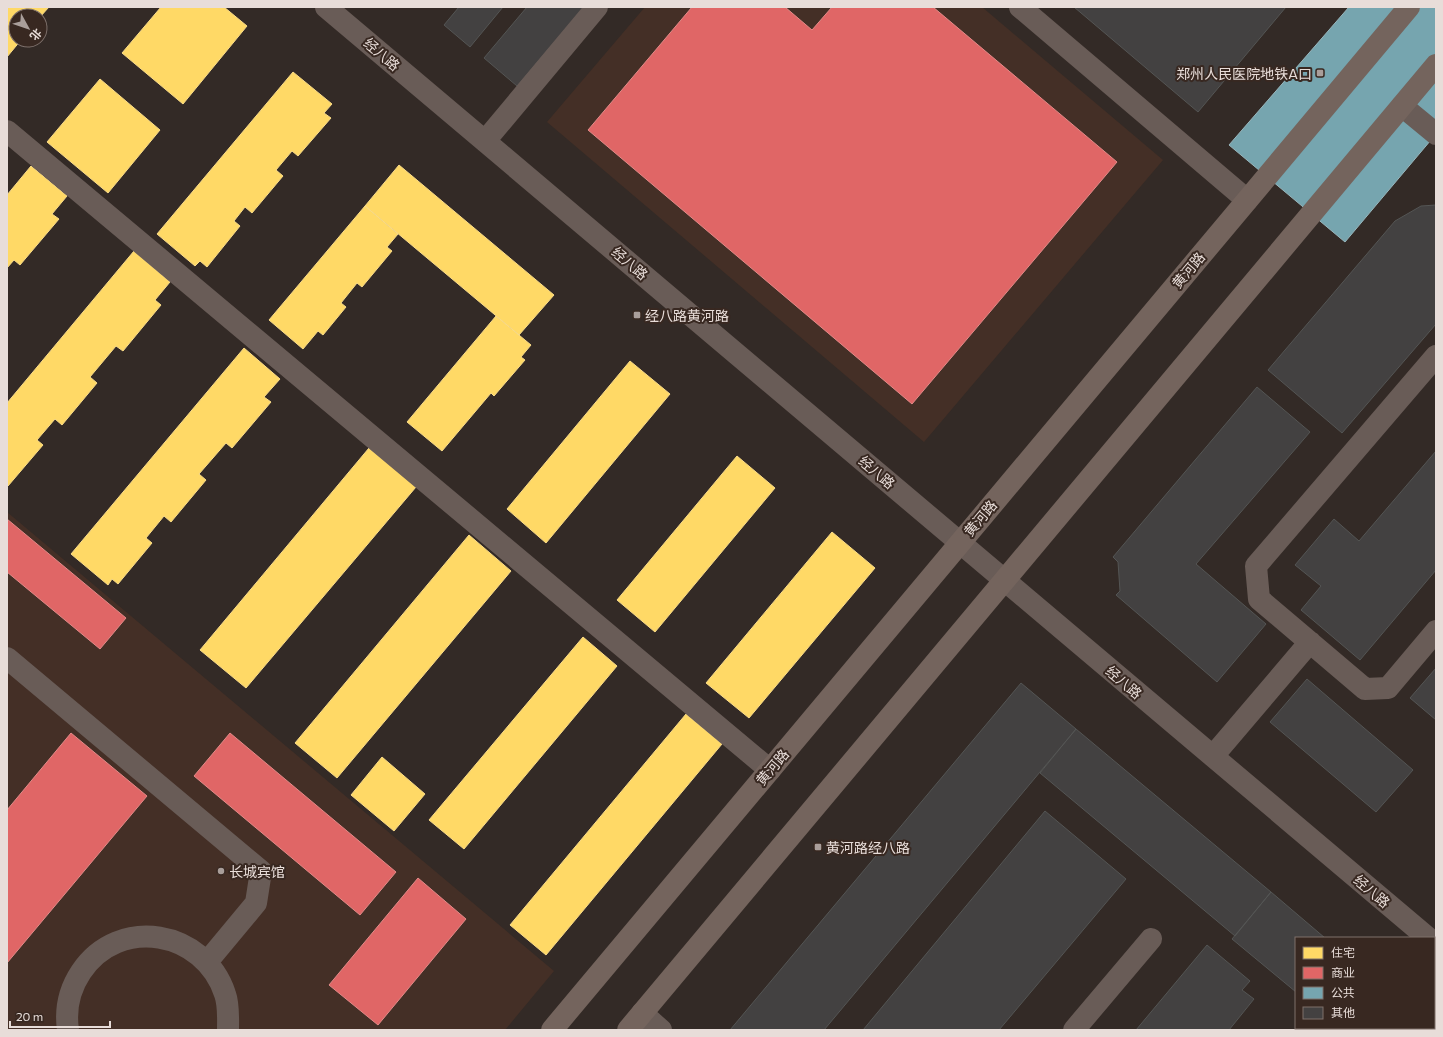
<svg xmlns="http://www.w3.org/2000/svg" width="1443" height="1037" font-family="Commissioner,'Noto Sans SC',sans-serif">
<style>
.built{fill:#442f26}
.homes{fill:#ffd966;stroke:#f8da88}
.shops{fill:#e06666;stroke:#e28a88}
.public{fill:#76a5af;stroke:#98b6bc}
.building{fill:#434141;stroke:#545554}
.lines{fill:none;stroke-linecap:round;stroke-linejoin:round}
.minor{stroke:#695c57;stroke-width:22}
.major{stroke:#74645d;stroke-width:22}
.poi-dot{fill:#a99e9a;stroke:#382821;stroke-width:1.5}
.labels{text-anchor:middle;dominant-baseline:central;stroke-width:4;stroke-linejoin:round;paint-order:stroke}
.street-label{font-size:14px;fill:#e8ddd9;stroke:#382821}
.poi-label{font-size:14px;fill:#e8ddd9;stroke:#382821;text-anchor:start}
</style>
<rect width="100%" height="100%" fill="#332a26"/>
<path class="built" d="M645,7H982L1163,160L924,442L547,122Z
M7,512L554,971L505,1030H7Z"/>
<path class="homes" d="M7,7H49L40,17L16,16V40H21L7,57Z
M161,7H224L247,26L183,104L122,53Z
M293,72L332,104L324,113L331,118L298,156L292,151L276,170L283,176L252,213L245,207L234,221L240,226L207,267L200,261L195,266L157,234Z
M100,79L160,130L108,193L47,142Z
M399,165L554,295L519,335L365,206Z
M31,166L67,196L52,214L59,219L20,265L14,260L7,268V195Z
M365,206L398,234L387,247L392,251L362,287L357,283L341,303L346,307L323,335L318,331L303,349L269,320Z
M134,251L170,282L155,300L161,305L123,351L116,346L90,377L97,383L62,425L55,419L37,440L43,445L8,486L7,485V403Z
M496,316L531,345L521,357L525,360L494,396L491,393L442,451L407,422Z
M244,348L280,379L264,397L271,402L232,448L226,443L199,474L206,480L171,522L164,516L146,538L152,543L118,584L112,579L108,585L71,554Z
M630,361L670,394L546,543L507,509Z
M369,448L416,487L246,688L200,650Z
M737,456L775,488L655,632L617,600Z
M832,532L875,568L749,718L706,683Z
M469,535L511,571L337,778L295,743Z
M583,637L617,666L464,849L429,820Z
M686,714L722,744L546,955L510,925Z
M382,757L425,794L394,831L351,795Z"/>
<path class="shops" d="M692,7H785L812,30L832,7H933L1117,162L912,404L588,130Z
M7,519L126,618L100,649L7,572Z
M71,733L147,796L7,963V810Z
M230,733L396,872L360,915L194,776Z
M418,878L466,919L378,1025L329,985Z"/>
<path class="public" d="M1349,7H1436V134L1345,242L1229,145Z"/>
<path class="building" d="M459,7H503L470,47L444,25Z
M527,7H584L517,86L484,58Z
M1074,7H1286L1198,112Z
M1436,205V324L1342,433L1268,370L1395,221L1421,206Z
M1257,387L1310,432L1196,564L1266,624L1217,682L1116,595L1120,591L1118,562L1113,557Z
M1436,451V570L1360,660L1301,610L1321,586L1295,565L1334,519L1359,541Z
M1436,668V720L1410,698Z
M1307,679L1413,770L1376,812L1270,722Z
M1021,683L1076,729L824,1030H730Z
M1076,729L1271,892L1235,936L1040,773Z
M1045,811L1126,879L999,1030H863Z
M1271,892L1325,938H1296V992L1232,939Z
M1207,945L1250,981L1242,990L1254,999L1229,1030H1136Z
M1338,1028H1410L1408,1030H1341Z"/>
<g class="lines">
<path class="minor" d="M326,7L1428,938
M1020,7L1247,200
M1402,106L1436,134
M7,131L770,770
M485,141L597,7
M1436,356L1256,566L1259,599L1365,689L1388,688L1436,631
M7,658L261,871L256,903L207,962
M1213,756L1310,642
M642,1013L661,1030
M68,1030C65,1009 69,990 81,972C119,915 204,930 225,994C229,1005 228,1018 228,1030
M1074,1030L1151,939"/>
<path class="major" d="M552,1030L1409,7
M628,1030L1436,65"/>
</g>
<g class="poi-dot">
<rect x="1316" y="69" width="8" height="8" rx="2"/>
<rect x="633" y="311" width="8" height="8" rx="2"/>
<rect x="814" y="843" width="8" height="8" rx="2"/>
<circle cx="221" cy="871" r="4"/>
</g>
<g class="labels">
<g class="street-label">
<text transform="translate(382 54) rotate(40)">经八路</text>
<text transform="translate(630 263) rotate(40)">经八路</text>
<text transform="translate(1188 270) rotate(-50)">黄河路</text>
<text transform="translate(877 472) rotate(40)">经八路</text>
<text transform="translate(980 518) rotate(-50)">黄河路</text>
<text transform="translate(1124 682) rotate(40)">经八路</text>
<text transform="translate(772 767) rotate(-50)">黄河路</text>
<text transform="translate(1372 891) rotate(40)">经八路</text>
</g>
<g class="poi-label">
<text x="1312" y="73" text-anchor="end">郑州人民医院地铁A口</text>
<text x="645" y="315">经八路黄河路</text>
<text x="826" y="847">黄河路经八路</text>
<text x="229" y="871">长城宾馆</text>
</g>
</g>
<rect width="1443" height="1037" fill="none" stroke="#e8ddd9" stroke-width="16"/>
<rect x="1295" y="937" width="140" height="92" fill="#382821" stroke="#7e706b"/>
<rect x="1303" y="947" width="20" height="12" fill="#ffd966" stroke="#7e706b"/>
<text x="1331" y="957" font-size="12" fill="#e8ddd9">住宅</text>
<rect x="1303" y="967" width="20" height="12" fill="#e06666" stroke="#7e706b"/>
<text x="1331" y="977" font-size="12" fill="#e8ddd9">商业</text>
<rect x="1303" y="987" width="20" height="12" fill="#76a5af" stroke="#7e706b"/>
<text x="1331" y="997" font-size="12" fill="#e8ddd9">公共</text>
<rect x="1303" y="1007" width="20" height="12" fill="#434141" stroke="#7e706b"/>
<text x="1331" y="1017" font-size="12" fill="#e8ddd9">其他</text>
<g transform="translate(28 28) rotate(130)"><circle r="19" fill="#382821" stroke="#7e706b"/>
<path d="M0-3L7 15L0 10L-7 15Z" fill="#a99e9a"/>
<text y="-6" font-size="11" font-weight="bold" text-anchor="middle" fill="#e8ddd9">北</text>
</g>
<path d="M10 1021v6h100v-6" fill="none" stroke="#e8ddd9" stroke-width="2"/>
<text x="16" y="1021" font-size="12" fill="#e8ddd9" stroke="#382821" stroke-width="3" paint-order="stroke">20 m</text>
</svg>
